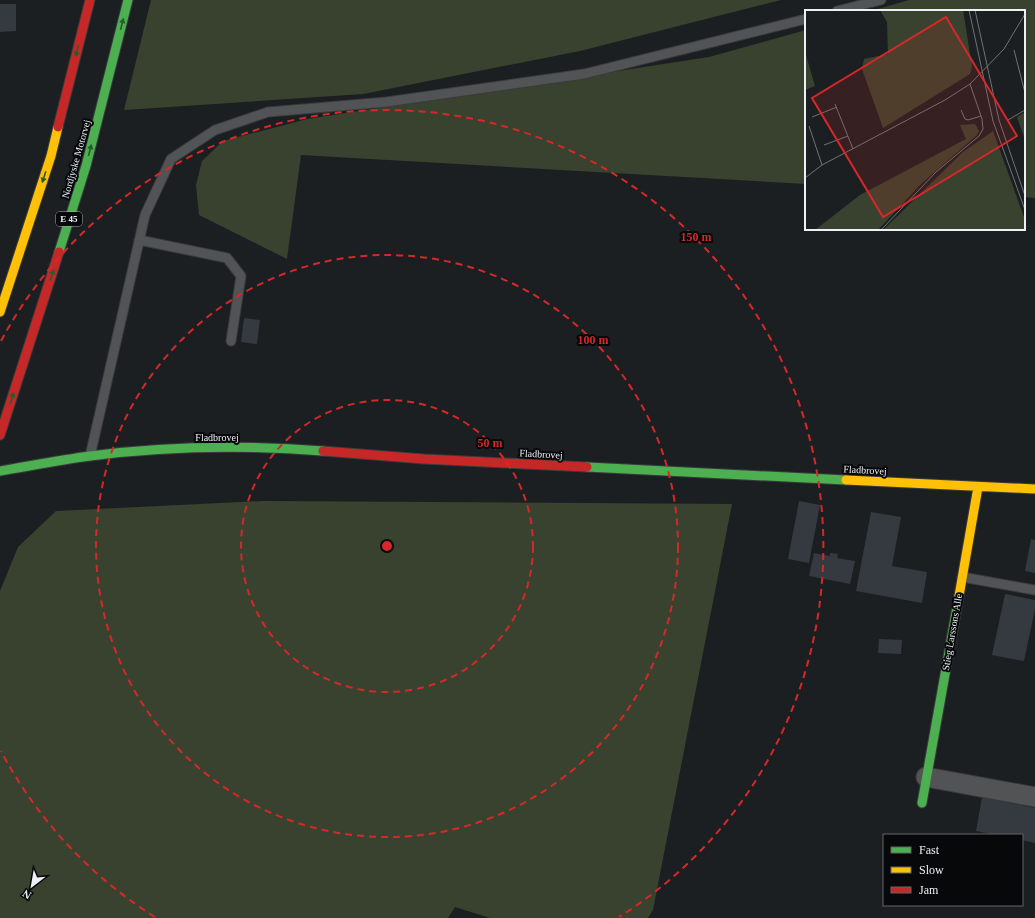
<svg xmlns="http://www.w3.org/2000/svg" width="1035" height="918" font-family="'Times New Roman',serif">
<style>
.green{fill:#39422e}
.building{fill:#343a40}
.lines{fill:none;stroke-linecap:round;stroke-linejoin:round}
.lane-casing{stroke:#393b3d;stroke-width:11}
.street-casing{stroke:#393b3d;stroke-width:21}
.fast-casing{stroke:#393b3d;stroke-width:11}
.slow-casing{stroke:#393b3d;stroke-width:11}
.jam-casing{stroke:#393b3d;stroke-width:11}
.lane{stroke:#515355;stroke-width:9}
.street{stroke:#515355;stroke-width:19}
.fast{stroke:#4caf50;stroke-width:9}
.slow{stroke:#ffc107;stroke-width:9}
.jam{stroke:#c62828;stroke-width:9}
.oneway{fill:#295c2d}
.ring{fill:none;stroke:#d62828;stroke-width:2;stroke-dasharray:7 5}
.labels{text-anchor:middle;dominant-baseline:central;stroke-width:4;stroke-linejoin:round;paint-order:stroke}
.shield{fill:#06080a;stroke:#a8abae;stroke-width:1}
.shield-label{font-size:9px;font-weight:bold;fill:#edf1f5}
.street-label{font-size:10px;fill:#edf1f5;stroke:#06080a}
.inset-road{fill:none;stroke:#707376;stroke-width:1}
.view{fill:#d62828;fill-opacity:0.15;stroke:#d62828;stroke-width:2}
.inset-edge{fill:none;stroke:#edf1f5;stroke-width:2}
.centre{fill:#d62828;stroke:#06080a;stroke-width:2}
.ring-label{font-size:12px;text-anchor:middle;font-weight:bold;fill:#d62828;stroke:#06080a;stroke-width:4;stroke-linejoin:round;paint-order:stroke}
</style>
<rect width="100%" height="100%" fill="#1c1f22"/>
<path class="green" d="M151,0H781L580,51L363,94L124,110Z
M909,0H1035V198L1024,197V11H871Z
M806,30V184L301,155L287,259L199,215L196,185L202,161L223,141L307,119L709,57Z
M263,501L732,504L653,910L648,918H490L455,907L448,918H0V591L18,547L56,511Z"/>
<path class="building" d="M0,4H16V31L0,32Z
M244,318L260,320L257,344L241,342Z
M799,501L820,505L809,563L788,559Z
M871,512L901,517L892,566L927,572L922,603L856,591Z
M1031,539L1035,540V573L1025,571Z
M814,553L830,556V553L838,554L837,558L855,561L850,584L809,576Z
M1005,594L1035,600V609L1024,661L992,655Z
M879,639L902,640L901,654L878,653Z
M982,797L1035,808V843L1022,840V835H996L976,831Z"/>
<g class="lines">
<g class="lane-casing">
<path id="lane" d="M837,11L881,0
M139,240L227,258L241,276L231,341
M90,456L145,215L171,159L215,130L268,112L386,102L584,74L806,19
M962,577L1035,590"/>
</g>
<g class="street-casing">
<path id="street" d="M926,777L1035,797"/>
</g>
<g class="fast-casing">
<path id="fast" d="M59,252L86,166L128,0
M587,467L846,480
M0,471C30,466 60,460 90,456C167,446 246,445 323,451
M922,803L959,596"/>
</g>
<g class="slow-casing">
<path id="slow" d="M0,312L51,156L58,127
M846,480L1035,489
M959,596L978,487"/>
</g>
<g class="jam-casing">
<path id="jam" d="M58,127L90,0
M0,435L59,252
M323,451L424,459L587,467"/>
</g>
<use href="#lane" class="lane"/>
<use href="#street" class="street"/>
<use href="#fast" class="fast"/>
<use href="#slow" class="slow"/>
<use href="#jam" class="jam"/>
</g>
<defs><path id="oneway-solid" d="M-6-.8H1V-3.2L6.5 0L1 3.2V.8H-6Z"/></defs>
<g class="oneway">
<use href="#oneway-solid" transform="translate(122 24) rotate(-76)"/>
<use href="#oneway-solid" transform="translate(77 51) rotate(104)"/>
<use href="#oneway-solid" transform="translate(90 150) rotate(-76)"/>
<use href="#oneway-solid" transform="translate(44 177) rotate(108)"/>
<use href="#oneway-solid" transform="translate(52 275) rotate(-72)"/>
<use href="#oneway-solid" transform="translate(12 398) rotate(-72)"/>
</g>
<g class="ring">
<circle cx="387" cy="546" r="146"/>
<circle cx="387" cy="546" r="291"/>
<path d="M155 917A437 437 0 0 1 1 751M1 341A437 437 0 1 1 619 917"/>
</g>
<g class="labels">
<rect class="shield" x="56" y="212" width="26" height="14" rx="3"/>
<g class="shield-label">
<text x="69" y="219">E 45</text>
</g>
<g class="street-label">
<text transform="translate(76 159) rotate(-74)">Nordjyske Motorvej</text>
<text x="217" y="437">Fladbrovej</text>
<text transform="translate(541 454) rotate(3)">Fladbrovej</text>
<text transform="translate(865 470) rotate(3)">Fladbrovej</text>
<text transform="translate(952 632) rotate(-80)">Stieg Larssons Alle</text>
</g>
</g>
<g transform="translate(805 10)">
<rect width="220" height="220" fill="#1c1f22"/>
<path d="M75,0H158L167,56L165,64L78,118L57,59L59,49L83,44L82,12ZM0,42L10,76L0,80ZM220,102V130L212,107ZM170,114L174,121L172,125L116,174L73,220H10L55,185L161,129L155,115ZM188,121L220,210V220H78L158,142Z" fill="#39422e"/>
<path class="inset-road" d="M164,0L188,111L220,200M170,0L194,110L220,186M209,40L220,83M30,94L48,139M156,100L160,109L163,110L176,106M7,107L32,97M203,110L220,100M4,116L17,155M19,135L43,126M0,168L17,155L140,90L165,74L199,39L220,4M76,220L131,162L174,126L178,119L177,109L165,74"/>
<path class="view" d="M141,7L212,126L78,207L7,88Z"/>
<rect width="220" height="220" class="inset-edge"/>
</g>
<circle cx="387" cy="546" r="6" class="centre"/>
<g class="ring-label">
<text x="696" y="241">150 m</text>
<text x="593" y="344">100 m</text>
<text x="490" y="447">50 m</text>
</g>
<rect x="883" y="834" width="140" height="72" fill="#06080a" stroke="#626568"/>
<rect x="891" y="847" width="20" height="6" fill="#4caf50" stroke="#626568"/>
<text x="919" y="854" font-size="12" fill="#edf1f5">Fast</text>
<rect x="891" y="867" width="20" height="6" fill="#ffc107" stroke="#626568"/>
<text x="919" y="874" font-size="12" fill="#edf1f5">Slow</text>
<rect x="891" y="887" width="20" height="6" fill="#c62828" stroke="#626568"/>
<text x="919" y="894" font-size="12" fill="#edf1f5">Jam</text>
<g transform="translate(32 886) rotate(211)" stroke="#06080a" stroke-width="3" paint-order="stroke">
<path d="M0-3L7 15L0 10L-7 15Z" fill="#edf1f5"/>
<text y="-6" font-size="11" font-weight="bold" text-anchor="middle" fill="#edf1f5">N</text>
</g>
</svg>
